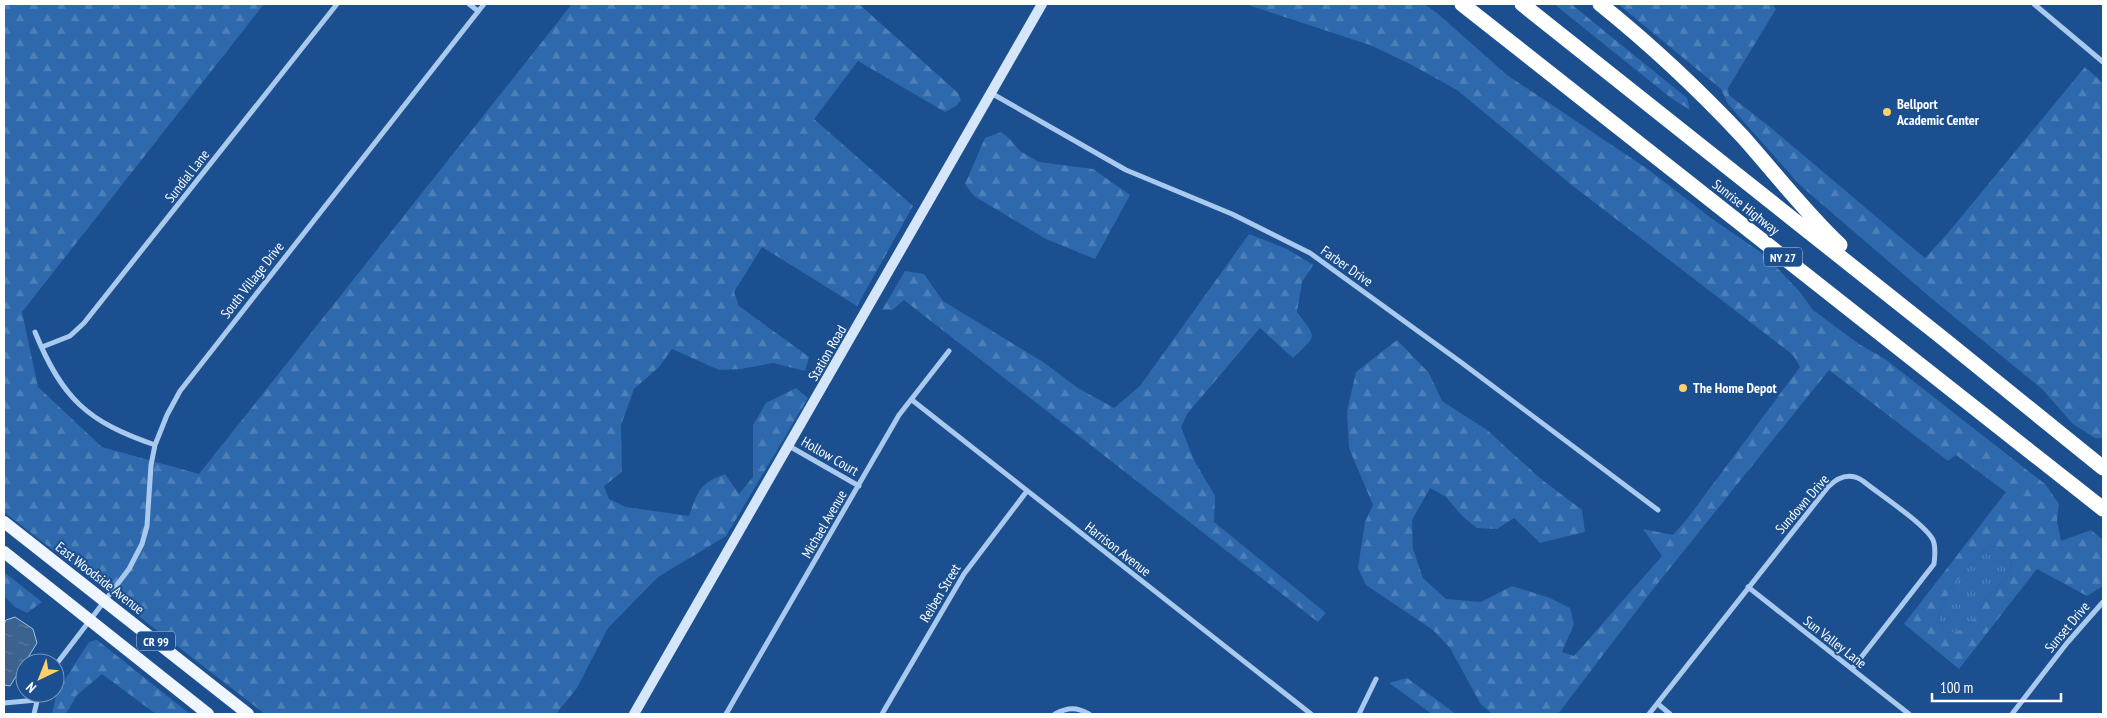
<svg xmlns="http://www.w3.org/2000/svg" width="2107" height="718" font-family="'PT Sans Narrow',sans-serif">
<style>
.grass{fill:url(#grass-tufts)}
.forest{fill:url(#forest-firs);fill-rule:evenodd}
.water{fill:url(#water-ripples);stroke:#9cc4f0}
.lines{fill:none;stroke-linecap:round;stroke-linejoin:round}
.minor{stroke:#a9c9ee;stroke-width:5}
.secondary{stroke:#d6e6fa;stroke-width:10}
.primary{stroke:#f0f6ff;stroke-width:12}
.motorway{stroke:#fff;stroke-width:15}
.poi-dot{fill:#ffd166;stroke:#1b4f8f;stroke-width:2}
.labels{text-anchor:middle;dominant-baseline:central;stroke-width:4;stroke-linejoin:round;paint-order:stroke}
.shield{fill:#1b4f8f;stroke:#bbcadd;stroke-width:1}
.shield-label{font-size:12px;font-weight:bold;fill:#fff}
.poi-label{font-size:14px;font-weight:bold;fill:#fff;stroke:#1b4f8f;text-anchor:start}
.street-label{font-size:14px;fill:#fff;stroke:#1b4f8f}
</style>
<defs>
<pattern id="grass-tufts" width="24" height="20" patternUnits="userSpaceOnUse" patternTransform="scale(1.25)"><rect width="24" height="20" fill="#2e69ad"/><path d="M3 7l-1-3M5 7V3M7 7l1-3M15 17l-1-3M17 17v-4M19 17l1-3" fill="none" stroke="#4d80b9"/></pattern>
<pattern id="forest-firs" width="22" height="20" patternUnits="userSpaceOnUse" patternTransform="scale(1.25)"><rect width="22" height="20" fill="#2e69ad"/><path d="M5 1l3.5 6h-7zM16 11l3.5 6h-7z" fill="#4d80b9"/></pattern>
<pattern id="water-ripples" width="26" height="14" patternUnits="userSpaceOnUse" patternTransform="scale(1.25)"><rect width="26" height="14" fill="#3c6290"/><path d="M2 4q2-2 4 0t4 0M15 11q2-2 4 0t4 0" fill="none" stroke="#597aa1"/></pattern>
</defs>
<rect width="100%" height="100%" fill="#1b4f8f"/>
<path class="grass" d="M1990,546L1998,547L2008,553L2012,566L2003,581L1987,598L1966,631L1946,633L1938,617C1948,591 1968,563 1990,546Z"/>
<path class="forest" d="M4,4H264L22,312L38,387L102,447L199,474L572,4H859L958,93L961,100L956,106L945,112L858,61L814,119L913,206L857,306L762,247L734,292L739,306L809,357L805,371L773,363L741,369L719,370L672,349L659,367L634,389L621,425L622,472L604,486L609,499L626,507L689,516C698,492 698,484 725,474L739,494L753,477V425L766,403L796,388L808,398L726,536L658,577L608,628L577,688L556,714H265L4,512Z
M1245,4H1424L1437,13L1507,75L1649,170L1711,218L1766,256L1800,292L1813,310L1859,344L1885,359L2045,484L2059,504L2057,521L2061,541L2091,530L2103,540V586L2087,596L2037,569L1959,669L1904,624L2006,492L1956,455L1948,461L1829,370L1654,588L1558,714H1492L1480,703L1450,648L1433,630L1366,585L1358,568L1365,522L1373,505L1349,448L1347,411L1356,372L1397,340L1429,373L1442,401L1487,430L1541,479L1582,510L1585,532L1540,543L1514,518L1497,529L1477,528L1463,517L1446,497L1430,488L1412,520L1413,549L1423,578L1446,599L1481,602L1512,586L1550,598L1570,608L1574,624L1562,652L1574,656L1662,556L1643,529L1673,535L1687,519L1800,367L1793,355L1573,186L1457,90L1412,65L1370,45ZM1990,546L1998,547L2008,553L2012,566L2003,581L1987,598L1966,630L1946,633L1938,617C1948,591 1968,563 1990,546Z
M1554,4H1571L1687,98L1690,110L1671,98Z
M1618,4H1772L1776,9L1728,88L1729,95L1770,127L1925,258L1947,234L2085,67L2103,83V438H2095L2073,424L2042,389L1931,298L1801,186L1728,104L1721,89Z
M1001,132L1009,138L1020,151L1039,162L1093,169L1130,195L1095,259L1046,239L974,196L965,184L985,138Z
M1249,234L1287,249L1313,265L1302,282L1297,312C1317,339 1318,334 1293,358L1260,328L1187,414L1181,427L1194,460L1215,496L1214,522L1326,613L1318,622L904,300L892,310H882L905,271L924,274L943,301L1043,362L1078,388L1114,408L1140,386Z
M4,572L42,602L27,613L15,607L4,596Z
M96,640H97L190,714H156L102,674L77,695L66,714H52L57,692L89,642Z
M1407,678L1456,714H1432L1389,683Z"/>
<path class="water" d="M15,617L33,629L37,643L10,686L4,685V624L6,620Z"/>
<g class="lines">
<path class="minor" d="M469,4L478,11
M2034,4L2103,62
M991,93L1126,170L1232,214L1310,253L1462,363L1658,510
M35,332C62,399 88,422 155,445
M42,347L70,336L84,323L337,4
M912,400L1311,714
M789,446L859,486
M1748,587L1909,714
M55,666L129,569L142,544L147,526L151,465L155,445L167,415L180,391L484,4
M4,703L37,700
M1658,704L1670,714
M34,714L39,693
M726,714L899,415L949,351
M882,714L964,574L1027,491
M1055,714C1068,707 1077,707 1089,714
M1359,714L1376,679
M1649,714L1828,487C1838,477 1850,472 1863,481C1879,494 1925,524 1933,540C1936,547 1935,556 1934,564L1852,669
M2012,714L2067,643L2103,602"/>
<path class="secondary" d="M634,714L1042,4"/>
<path class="primary" d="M4,522L248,714
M4,552L208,714"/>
<path class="motorway" d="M1462,4L2103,509
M1522,4L1945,340L2103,468
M1600,4C1651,45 1698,89 1743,137C1775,173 1805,212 1840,245"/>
</g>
<g class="poi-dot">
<circle cx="1887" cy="112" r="5"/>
<circle cx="1683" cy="388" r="5"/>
</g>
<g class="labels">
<g class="shield">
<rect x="1764" y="247.5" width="38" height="19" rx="4"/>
<rect x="137" y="631.5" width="38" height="19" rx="4"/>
</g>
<g class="shield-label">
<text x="1783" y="257">NY 27</text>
<text x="156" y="641">CR 99</text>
</g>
<g class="poi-label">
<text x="1897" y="104">Bellport<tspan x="1897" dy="16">Academic Center</tspan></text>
<text x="1693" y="388">The Home Depot</text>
</g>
<g class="street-label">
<text transform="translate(187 176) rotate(-52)">Sundial Lane</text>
<text transform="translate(1746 207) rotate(38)">Sunrise Highway</text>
<text transform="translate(1347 266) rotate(35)">Farber Drive</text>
<text transform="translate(252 280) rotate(-52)">South Village Drive</text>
<text transform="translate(827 353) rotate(-60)">Station Road</text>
<text transform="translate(830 456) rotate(30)">Hollow Court</text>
<text transform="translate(1802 504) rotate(-49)">Sundown Drive</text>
<text transform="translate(824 524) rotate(-60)">Michael Avenue</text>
<text transform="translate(1118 549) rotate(38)">Harrison Avenue</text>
<text transform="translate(100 578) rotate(38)">East Woodside Avenue</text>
<text transform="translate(940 593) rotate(-59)">Reiben Street</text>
<text transform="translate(2067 627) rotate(-50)">Sunset Drive</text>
<text transform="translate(1835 642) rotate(38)">Sun Valley Lane</text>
</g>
</g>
<rect width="2107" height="718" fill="none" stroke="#ffffff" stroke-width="10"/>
<g transform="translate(40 678) rotate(223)"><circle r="24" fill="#1b4f8f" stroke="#7695bc"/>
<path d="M0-4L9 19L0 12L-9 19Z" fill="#ffd166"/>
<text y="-8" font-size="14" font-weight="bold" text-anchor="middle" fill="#ffffff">N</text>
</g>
<path d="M1932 693v8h129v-8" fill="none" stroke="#ffffff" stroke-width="2.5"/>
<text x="1940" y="693" font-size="15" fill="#ffffff" stroke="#1b4f8f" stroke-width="4" paint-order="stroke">100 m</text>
</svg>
